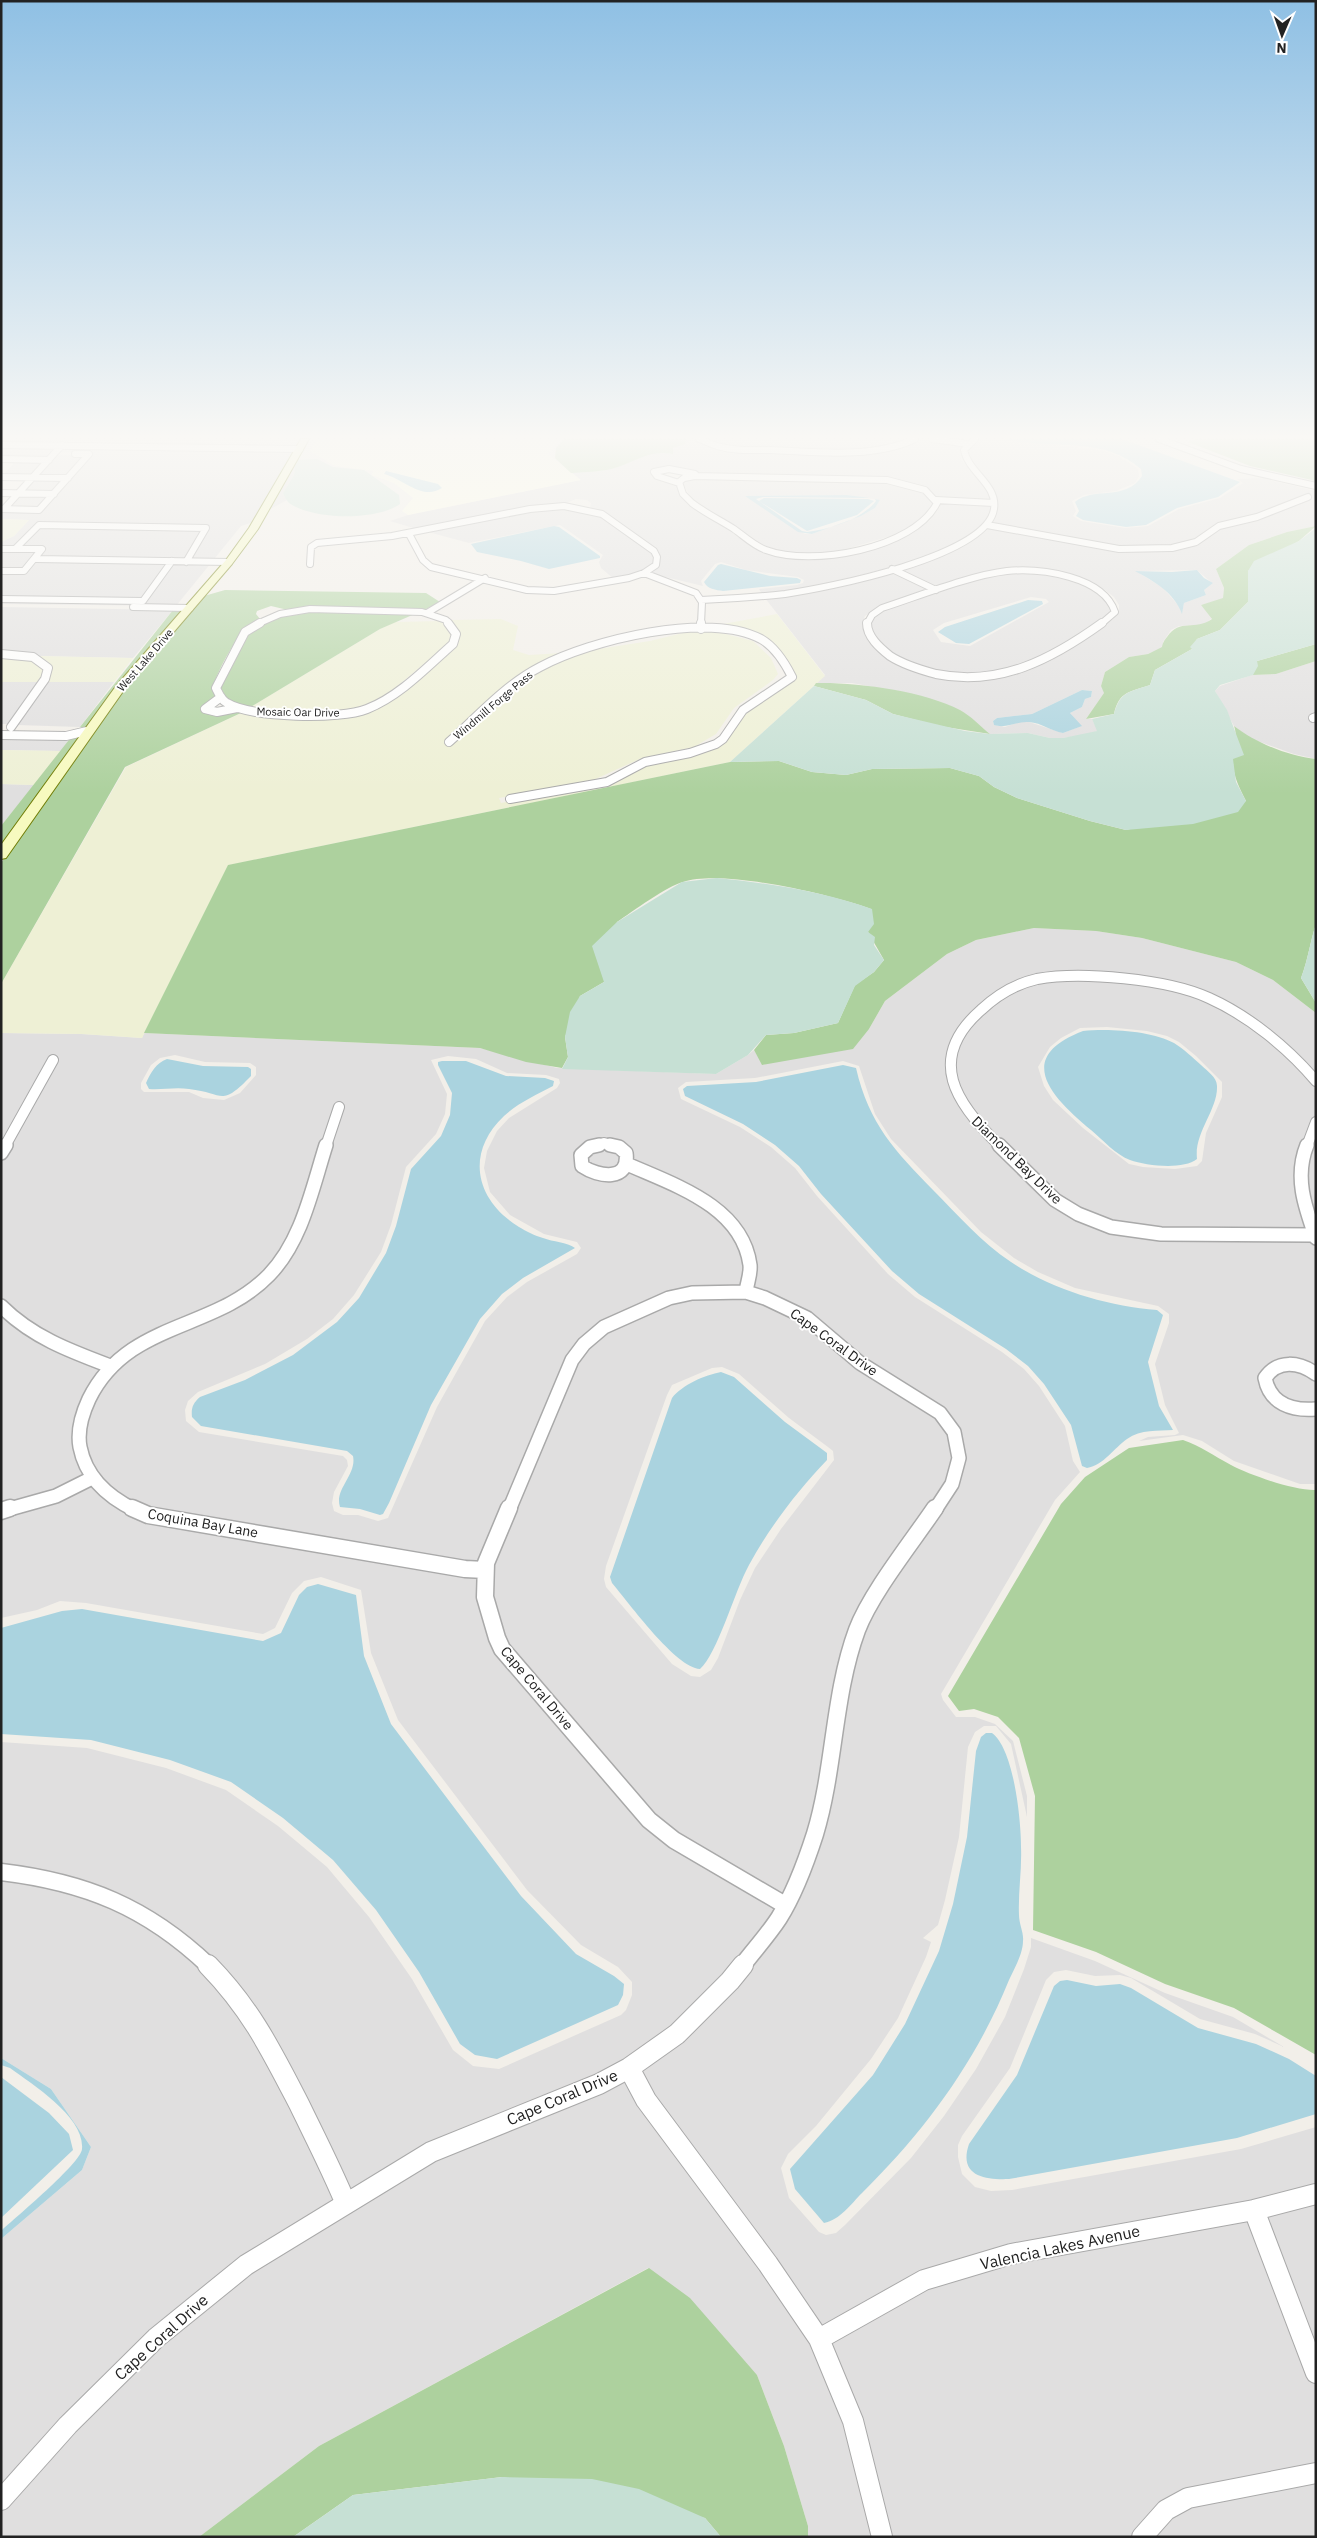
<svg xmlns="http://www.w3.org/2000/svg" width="1317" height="2538" font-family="'IBM Plex Sans',sans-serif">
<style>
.residential{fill:#e0dfdf;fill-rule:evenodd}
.education{fill:#ffffe5}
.farmland{fill:#eef0d5}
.forest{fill:#add19e}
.wetland{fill:#c6e0d4}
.water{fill:#aad3df}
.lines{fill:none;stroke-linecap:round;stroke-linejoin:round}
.street-far5-casing{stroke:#a9a9a9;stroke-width:8}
.street-far4-casing{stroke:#a9a9a9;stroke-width:10}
.street-far3-casing{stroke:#a9a9a9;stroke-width:12}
.street-far2-casing{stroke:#a9a9a9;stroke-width:16}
.street-far1-casing{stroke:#a9a9a9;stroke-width:19}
.street-casing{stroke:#a9a9a9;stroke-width:22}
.secondary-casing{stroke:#707d05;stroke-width:2}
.street-far5{stroke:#fff;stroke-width:6}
.street-far4{stroke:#fff;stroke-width:8}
.street-far3{stroke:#fff;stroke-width:10}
.street-far2{stroke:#fff;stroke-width:13}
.street-far1{stroke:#fff;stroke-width:16}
.street{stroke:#fff;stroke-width:20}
.secondary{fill:#f7fabf;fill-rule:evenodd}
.labels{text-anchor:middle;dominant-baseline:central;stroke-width:4;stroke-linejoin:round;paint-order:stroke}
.far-street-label{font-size:11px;fill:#222;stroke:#fff}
.street-label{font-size:14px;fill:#222;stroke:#fff}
.near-street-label{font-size:16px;fill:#222;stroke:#fff}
</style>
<rect width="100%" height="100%" fill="#f2efe9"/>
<path class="residential" d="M1,439H302L297,447L1,443Z
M686,439H696L715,447L883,451L900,449L919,439L965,445L960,450L961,459L986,488L991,500L990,501L939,499L927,489L916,484L888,478L702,475L669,468L652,472L656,477L676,484L686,500L754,548L769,553L818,559L907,535L930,520L940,507V502L990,504V512L984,524L973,534L935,555L854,577L795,590L762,594L759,589L797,585L803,583L804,580L798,577L746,570L721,562L715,564L701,581L703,586L649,573L659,565L661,557L658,550L630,530L590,508L591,503L587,500L576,499L562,505L420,530L390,521L408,515L580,480L571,473L602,471L618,467L648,454L660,452L673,454V448L685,444Z
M703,439H912L869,449L749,448L718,445Z
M979,439H1001L1101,450L1119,456L1138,469L1139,476L1135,483L1116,491L1084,495L1072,501L1076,511L1073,516L1081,521L1125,528L1148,526L1179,509L1220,498L1243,483L1237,479L1261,478L1316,491V526L1287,532L1249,545L1216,569L1224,588L1223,599L1201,605L1212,618L1204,625L1179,626L1171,630L1163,642V647L1148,654L1129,657L1105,672L1101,686L1105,692L1086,719H1092L1098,731L1085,735L1063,738H1050L1028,733L990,734L960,710L906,693L852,683H816L825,675L765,598L829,588L892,571L930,590L880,606L865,616L862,623L864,631L882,654L913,669L959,679L997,678L1015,675L1030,669L1113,619L1119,613V605L1114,597L1105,590L1080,579L1043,571H994L936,588L898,569L940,557L963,547L989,527L1118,550H1174L1200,543L1222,528L1260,518L1312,497L1307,495L1254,515L1216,525L1204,535L1183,544L1150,548L1103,545L991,524L997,513V500L993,488L967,459V450ZM1197,570L1212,583L1204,590L1206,595L1184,603L1182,613L1179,606L1163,588L1136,571ZM1082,690L1092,691L1091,697L1085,699L1082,707L1070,713L1081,726L1063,733L1029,722H1019L1005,727L994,725L993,721L997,718L1032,714Z
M1,446L58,447L47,458H1Z
M64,447L296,450L253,522L241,526L176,606L1,604V542L14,536L29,520L1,519V510L41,511L92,454L59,452Z
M57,455H85L66,477L37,476Z
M296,460L294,475L283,493L287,500L267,511Z
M16,461H45L31,476H2Z
M35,479H63L52,492H23Z
M686,479L874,480L922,491L933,503L924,519L901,533L833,553L804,556L760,546L692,499L683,484ZM847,495L880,500L875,508L861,516L812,534H805L746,496Z
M20,495H50L37,508H8Z
M564,508L599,515L651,552L654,557L652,564L641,572L614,579L601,568L599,562L603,555L560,525L469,543L428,532L531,510Z
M1009,573L1041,574L1076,582L1107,597L1111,612L1097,624L1023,666L975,675L942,672L917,665L889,652L871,631L870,624L872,618L885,609L988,576ZM1031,597L1046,599L1049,602L970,646L941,642L933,630L944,623Z
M1,607L173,610L133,658L37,656L1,652Z
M1316,661V759L1294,754L1249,738L1234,726L1215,691L1220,686L1252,675L1276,674Z
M1,682H38L8,724H1Z
M47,682H114L80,727L17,725Z
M72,736L61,751L1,750V737Z
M1,784L34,785L1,826Z
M1034,928L1096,931L1142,938L1236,962L1273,980L1316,1013V1484H1300L1234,1461L1202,1441L1183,1435L1139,1441L1148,1437L1175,1435L1179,1433L1165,1405L1155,1364L1169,1323V1314L1158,1306L1075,1288L1038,1272L1014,1258L981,1232L891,1139L875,1114L859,1066L843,1061L755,1078L686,1082L678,1088L681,1099L740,1127L771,1147L795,1168L817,1196L888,1274L915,1297L1002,1352L1024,1369L1039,1386L1065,1426L1073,1461L1080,1472L1055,1500L941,1694L943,1700L956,1717H975L995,1724L1013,1741L1027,1796V1817L1011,1744L996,1726H984L975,1732L968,1747L959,1837L945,1900L938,1925L923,1938L931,1942L926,1957L898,2018L871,2059L816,2126L788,2154L781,2168L789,2198L819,2232L826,2235L836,2233L845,2225L911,2158L944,2116L976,2069L1005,2017L1024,1969L1031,1947V1938L1095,1961L1165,1993L1233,2017L1284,2047L1255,2034L1200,2019L1131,1978L1120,1975L1095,1976L1066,1970L1054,1972L1046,1980L1010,2068L962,2136L958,2145V2157L962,2174L975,2187L991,2191L1012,2190L1241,2149L1316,2127V2537H808V2526L784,2446L757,2375L648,2268L319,2446L199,2537H1V2239L82,2170L91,2147L51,2089L1,2058V1742L87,1748L166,1768L226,1790L278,1826L327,1867L369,1917L412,1979L453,2050L473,2066L499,2069L621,2015L626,2010L632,1995V1982L618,1967L581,1945L527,1890L398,1720L371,1653L361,1590L321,1577L304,1581L292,1593L275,1628L263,1634L86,1603L60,1601L37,1610L1,1618V1033L82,1034L142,1038L144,1033L480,1048L557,1068L716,1074L748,1055L754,1050L763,1065L869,1029L885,1001L947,954L976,940ZM1107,1027L1147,1031L1167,1036L1179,1042L1196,1056L1222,1082V1097L1206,1133L1202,1161L1197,1166L1175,1169L1143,1167L1129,1164L1083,1128L1053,1100L1044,1086L1038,1067L1050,1047L1061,1038L1080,1028ZM175,1055L205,1062L250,1063L256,1067V1075L240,1093L224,1100L203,1098L189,1092H144L141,1089V1083L151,1065L160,1058ZM448,1056L476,1059L507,1073L546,1075L559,1079L560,1083L557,1088L509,1118L497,1131L487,1151L484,1168L490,1192L510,1215L544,1234L577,1242L581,1248L577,1254L527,1282L507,1297L485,1321L437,1407L388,1518L378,1521L358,1515H343L334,1511L332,1503L334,1492L348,1466L347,1460L343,1456L199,1432L186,1421L185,1410L188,1401L198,1392L265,1364L307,1339L333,1319L354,1295L381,1252L391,1225L406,1167L436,1134L445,1114L447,1094L431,1060ZM722,1367L739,1374L789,1418L828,1447L833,1451L834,1460L781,1529L755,1568L740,1600L718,1658L711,1670L700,1677L691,1676L672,1664L606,1587L604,1579L606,1566L667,1395L672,1385L712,1368Z"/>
<path class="education" d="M317,439H561L548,454L581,480L408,515L402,511L413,498L394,483L371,475L374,471L335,466L310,451Z"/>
<path class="farmland" d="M1,519L29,520L14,536L1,542Z
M777,614L825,676L730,762L229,865L142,1038L82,1034L1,1033V984L126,767L243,712L314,716L382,704L459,634L451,620L501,619L518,626L513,650L529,655L562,653L514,682L444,743L451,746L542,668L579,652L650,641L691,631L718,632L753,641L771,658L778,674L773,680L734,708L716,734L694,747L642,758L591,781L499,798L501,803L594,786L631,768L716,742L736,716L780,682L786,675L784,667L759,639L707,627Z
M442,621L451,635L449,643L389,693L367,707L350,711L316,712L263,711L249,708L380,629L395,622Z
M1,656L31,659L43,669V673L38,682H1Z
M37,656L133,658L114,682H47L52,672V667L47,661Z
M1,750L61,751L34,785L1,784Z"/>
<path class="forest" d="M564,439H686V440L685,444L673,448V454C651,450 638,460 618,467C603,472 587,472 571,473L555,458L556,448Z
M1195,439H1316V481L1250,466L1188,442Z
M1316,526L1299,541L1248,571V602L1220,630L1197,639L1192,649L1155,670L1150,685C1130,692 1119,691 1114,714L1086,719L1104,693L1101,686L1105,672L1129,657L1148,654L1162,647C1163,642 1164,641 1167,637C1180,618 1195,631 1212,619L1201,605L1223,598L1224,588L1216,569L1249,545L1287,532Z
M225,590L426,593L440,602L424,610L311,607L288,610L271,606L257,611L256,614L260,619C236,633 222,663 212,688L216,698L201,708L203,712C216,717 229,709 243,712L125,767L1,984V863L82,744L123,690L204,596Z
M173,610H185L115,689L85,728L80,727Z
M310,610L417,613L380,629L249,708L227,699L221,688L249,633L266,620Z
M1316,644V661L1276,674L1252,675L1257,661Z
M816,683C857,682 924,691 960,710C971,716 980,726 990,734L939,726L893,714L866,700L814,686Z
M1234,726C1256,743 1288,756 1316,759V924C1310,942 1308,960 1301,978L1316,1003V1013L1273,980L1236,962L1142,938L1096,931L1034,928L976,940L947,954L885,1001L869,1029L853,1049L762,1065L754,1050L766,1035L794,1033L838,1023L855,985L874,972L884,960L868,932L871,909C829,894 724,869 683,882C667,886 632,912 617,922L604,982L580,996L565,1037L568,1057L562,1068L526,1062L480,1048L144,1033L228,865L730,762L779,761L812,772L846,775L872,769L950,768L979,776L994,787L1017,798L1090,821L1126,830L1246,801C1239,787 1232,774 1233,758C1233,747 1238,736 1234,726Z
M80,735L1,849V826L72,736Z
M1183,1440C1201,1446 1214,1456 1231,1465C1250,1475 1295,1491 1316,1490V2055L1234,2008L1165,1984L1096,1952L1033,1930L1035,1796L1019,1738L998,1717L974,1709L959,1711L948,1696L1061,1504L1085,1477L1129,1448Z
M649,2268L690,2298L757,2375L784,2446L808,2526V2537H721L705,2518L502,2477L353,2495L293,2537H199L319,2446Z"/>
<path class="wetland" d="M317,459L333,467L364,470L399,495L400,504C376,521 313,520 289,503C287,501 284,496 283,493L294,475L296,460Z
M1316,528V644L1257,661L1258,666L1253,675L1220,685L1215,691L1227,710L1244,755L1233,759L1236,782L1246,801L1238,812L1193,824L1126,830L1090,821L1017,798L994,787L979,776L950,768L872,769L846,775L812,772L779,761L730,762L814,686L866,700L893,714L965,731L989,734L1028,733L1050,738H1063L1097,731L1092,719L1114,714C1120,691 1130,692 1150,685L1155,670L1192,649L1190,647L1197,639L1220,630L1248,602V571L1254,561L1299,541Z
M717,878C769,883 823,892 872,909L874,924L868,932L875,937L874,945L884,960L874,972L855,986L838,1023L794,1033L766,1035L748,1055L716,1074L562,1069L568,1057L565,1037L570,1012L580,996L604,982L592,946L617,922L682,882Z
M1316,924V1003L1301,978C1308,960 1310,942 1316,924Z
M502,2477L592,2479L639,2489L705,2518L721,2537H293L353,2495Z"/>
<path class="water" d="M1005,439H1122L1240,482L1218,497L1177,508L1146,525L1126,527L1083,520L1076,516L1079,511L1075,502C1094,486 1125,502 1142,476L1141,469C1103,435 1050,450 1005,439Z
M386,471L438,484L442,488C422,501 404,479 384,474Z
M847,495L870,498L763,497L756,499L802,531L807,532C830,529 861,520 876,501L875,499L880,500L875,508L861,516L812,534L798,532L745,496Z
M764,498L868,499L874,501L857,515L807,531L759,501Z
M554,526L559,527L600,556V558L549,569L521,561L477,552L471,544Z
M721,564L770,576L797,578L801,580L800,583L723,591C716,590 707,589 704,582L718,565Z
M1197,570L1204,578L1213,583L1204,590L1206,595L1184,603L1182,614C1174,592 1153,581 1135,571L1172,572Z
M1028,600L1042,601L1043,604L969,644L956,643L938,632L945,627Z
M1082,690L1092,691L1091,697L1085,699L1082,707L1070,713L1082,726L1063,733C1051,731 1042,723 1029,722C1016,721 1007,729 994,725L993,721L997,718L1032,714Z
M1083,1031C1108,1028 1153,1031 1174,1043C1184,1049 1193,1058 1201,1065C1207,1071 1217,1077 1217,1086C1218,1110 1194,1132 1197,1159C1183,1170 1147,1166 1130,1160C1116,1155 1103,1140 1091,1130C1053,1098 1012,1058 1083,1031Z
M167,1059L203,1066L248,1067L251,1069V1076C220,1108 225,1093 189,1089C175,1087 162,1090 149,1089L146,1083C151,1072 156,1063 167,1059Z
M442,1061H466L506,1076L545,1078L554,1081L553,1086C536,1095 518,1103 504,1116C465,1153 475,1200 519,1227C526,1231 535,1236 543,1238C553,1242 567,1242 575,1248L523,1278L502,1294L480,1319L431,1405L389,1503L383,1514L380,1515L360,1509L340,1507C334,1489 357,1475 353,1456L347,1451L201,1426L192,1417C191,1408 193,1403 200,1397L245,1380L293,1355L337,1322L359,1298L386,1253L396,1226L411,1169L441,1136L450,1115L452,1093L438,1065V1062Z
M843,1065L856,1068C869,1124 895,1151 933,1190C958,1215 982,1243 1011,1262C1053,1290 1107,1306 1157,1310L1163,1315L1148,1362L1159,1406L1173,1430C1158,1431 1141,1429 1127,1439C1114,1448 1104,1465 1087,1468L1082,1466L1071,1425L1044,1384L1028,1366L1006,1349L919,1294L892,1271L821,1194L799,1166L775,1145L743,1124L685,1096L683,1089L687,1086L756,1082Z
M721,1372L734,1377L785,1422L823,1450L827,1453V1460C798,1490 769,1528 749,1565C735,1590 717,1655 700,1669C676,1668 629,1603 612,1583L610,1577L672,1398C682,1385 705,1375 721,1372Z
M318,1584L356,1595L364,1656L391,1724L521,1896L576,1954L614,1976L624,1984L623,1995L618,2005L497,2059L475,2055L460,2044L419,1972L376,1910L333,1860L283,1818L231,1782L170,1760L91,1740L1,1734V1628L62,1611L82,1609L263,1641L281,1633L299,1595L307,1587Z
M986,1733H992C1014,1749 1021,1820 1021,1847C1022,1870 1018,1893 1019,1915C1019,1924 1024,1933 1023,1941C1023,1954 1014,1969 1009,1980C976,2062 924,2132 862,2193C851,2204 840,2220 824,2223L795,2189L790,2169L873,2075L905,2024L939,1951L953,1904L967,1837L976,1751L981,1737Z
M1067,1980L1096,1986L1120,1984L1131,1988L1198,2028L1256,2044L1289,2059L1316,2076V2114L1237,2138L1009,2179C985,2180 958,2176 969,2144L1017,2075L1054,1986L1060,1981Z
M1,2058L51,2089L91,2147L82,2170L1,2239V2231C15,2218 81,2163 82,2149C85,2117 33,2085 10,2068L1,2065Z
M1,2077L49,2113L69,2134L73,2150L1,2218Z"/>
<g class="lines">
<g class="street-far5-casing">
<path id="street-far5" d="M699,439C705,441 711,444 717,446C734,451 753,450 771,450C816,452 872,459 915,439
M932,439L969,444
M1159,439L1241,469L1316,486
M1,445L300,449
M1,459L49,460
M695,476L887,480L925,490L937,503C914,549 811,567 766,550C754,546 744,536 734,529C720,520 705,513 692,503L683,494L679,482L684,478Z
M1,477L68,478
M679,483L657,476L654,472L669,469L695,474
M1,493L54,494
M936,500L994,503
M1,509L39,510L89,454H75
M4,509L62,445
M987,525L1119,549L1172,548L1196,542L1219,526L1257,517L1308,497
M1,549H15
M36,559L229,562
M310,564L311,547L317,543L392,536L530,509L564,506L602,514L654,551L657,557L656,565L644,573L629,578L554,591L527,590L431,567L423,560L409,534
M892,569L936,590
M1,571H24L42,549H15L39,525L206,528L186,562
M644,573L696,593L702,602L701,624
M1,599L143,601L172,561
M701,600C729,599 757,597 785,594C826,588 987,557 994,509C998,485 968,472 964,450L975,439
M133,607L190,608
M427,613L485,578
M257,624L280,614L310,609L422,612L446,620L449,624
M867,624L872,615L882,608C919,596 971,575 1007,571C1041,568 1103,576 1115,612L1101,624"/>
</g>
<g class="street-far4-casing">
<path id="street-far4" d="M260,623L245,632L216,688C219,694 221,700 227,703C252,718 340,720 367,709C400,696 427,667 453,644L456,634L448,623
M867,623C867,637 880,648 890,656C904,665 921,670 936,674C1000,687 1052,659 1102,623
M701,629V623
M1,654L33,657L48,668L45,679L11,727
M221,697L205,709L217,712L237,708
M1313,718L1316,717
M1,735L66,736L87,731
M449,742C478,716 505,685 540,667C590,640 709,611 761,639C775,647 785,663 792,677L743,710L723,739L716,744L690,753L645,762L607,782L510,799"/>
</g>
<g class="street-far3-casing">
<path id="street-far3" d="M5,1146L53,1060
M326,1146L339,1107
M594,1146L604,1143L615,1146
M1000,1146C956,1104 925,1059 981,1010C997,995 1015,984 1037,979C1081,971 1168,979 1209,998C1249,1016 1288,1048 1316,1081
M1307,1146L1316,1122"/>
</g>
<g class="street-far2-casing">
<path id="street-far2" d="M599,1145L590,1147L581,1155L582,1166C598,1177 630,1182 626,1153L619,1147L610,1145
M999,1145L1055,1200L1078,1214L1111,1227L1161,1234L1314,1235
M1307,1145C1294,1177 1305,1207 1316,1238
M1,1153L6,1145
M627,1164C674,1185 742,1206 750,1265C751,1274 747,1283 746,1292
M1,1306C32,1337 70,1351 110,1366
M1316,1374C1299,1362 1278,1359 1265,1378C1270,1404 1292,1411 1316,1409
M6,1510L56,1496L92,1478
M135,1510C108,1497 86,1478 80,1447C77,1431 82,1414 89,1399C128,1320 214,1332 269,1275C302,1241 312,1189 326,1145
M509,1510L572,1360L584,1344L604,1327L669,1298L692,1293L746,1292L765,1298L807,1318L860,1363L940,1413L954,1432L959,1458L952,1484L935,1510"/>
</g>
<g class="street-far1-casing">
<path id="street-far1" d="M132,1508L148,1515L465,1569L485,1570
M509,1508L486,1563L485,1597L497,1638L502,1649L649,1820L674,1840L785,1905
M1,1511L10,1508
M1,1872C85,1882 147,1907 209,1966
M742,1966C754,1950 768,1935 779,1918C794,1894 806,1862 815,1834C835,1768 833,1695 857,1630C871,1593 912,1542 935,1508"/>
</g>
<g class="street-casing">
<path id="street" d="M208,1965C251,2009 271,2050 299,2104C315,2137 332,2170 346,2204
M629,2068L646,2100L768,2264L819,2339
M1254,2210L1316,2373
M1,2500L68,2425L156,2338L246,2265L431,2152L599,2084L629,2068L677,2034L730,1981L743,1965
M882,2537L853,2421L819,2339L924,2280L1011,2254L1254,2210L1316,2194
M1142,2537L1166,2510L1188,2498L1316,2473"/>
</g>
<g class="secondary-casing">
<path id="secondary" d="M301,439H309L258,529L232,564L124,690L6,858L1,859V845L116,686L226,560L249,528Z"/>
</g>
<use href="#street-far5" class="street-far5"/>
<use href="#street-far4" class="street-far4"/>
<use href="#street-far3" class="street-far3"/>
<use href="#street-far2" class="street-far2"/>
<use href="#street-far1" class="street-far1"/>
<use href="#street" class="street"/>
<use href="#secondary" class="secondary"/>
</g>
<linearGradient id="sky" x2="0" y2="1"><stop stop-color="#8fc0e4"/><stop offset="0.55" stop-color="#f9f8f5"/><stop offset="1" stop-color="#f9f8f5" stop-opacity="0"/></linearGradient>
<rect width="1317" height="794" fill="url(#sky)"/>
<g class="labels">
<g class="far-street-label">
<text transform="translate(145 660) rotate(-49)">West Lake Drive</text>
<text transform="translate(493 705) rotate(-40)">Windmill Forge Pass</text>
<text transform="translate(298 712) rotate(1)">Mosaic Oar Drive</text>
</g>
<g class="street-label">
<text transform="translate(1017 1160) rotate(44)">Diamond Bay Drive</text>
<text transform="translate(834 1342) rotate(36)">Cape Coral Drive</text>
<text transform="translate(203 1523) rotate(10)">Coquina Bay Lane</text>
<text transform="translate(537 1688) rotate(50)">Cape Coral Drive</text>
</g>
<g class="near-street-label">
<text transform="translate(562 2097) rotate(-23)">Cape Coral Drive</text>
<text transform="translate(1060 2247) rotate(-12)">Valencia Lakes Avenue</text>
<text transform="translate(161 2337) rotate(-42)">Cape Coral Drive</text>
</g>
</g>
<rect width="1317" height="2538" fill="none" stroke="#222222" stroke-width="5"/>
<g transform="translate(1282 35) rotate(182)" stroke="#ffffff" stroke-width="4" paint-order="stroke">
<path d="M0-4L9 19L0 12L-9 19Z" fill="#222222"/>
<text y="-8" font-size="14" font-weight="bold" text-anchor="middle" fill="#222222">N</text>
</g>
</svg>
